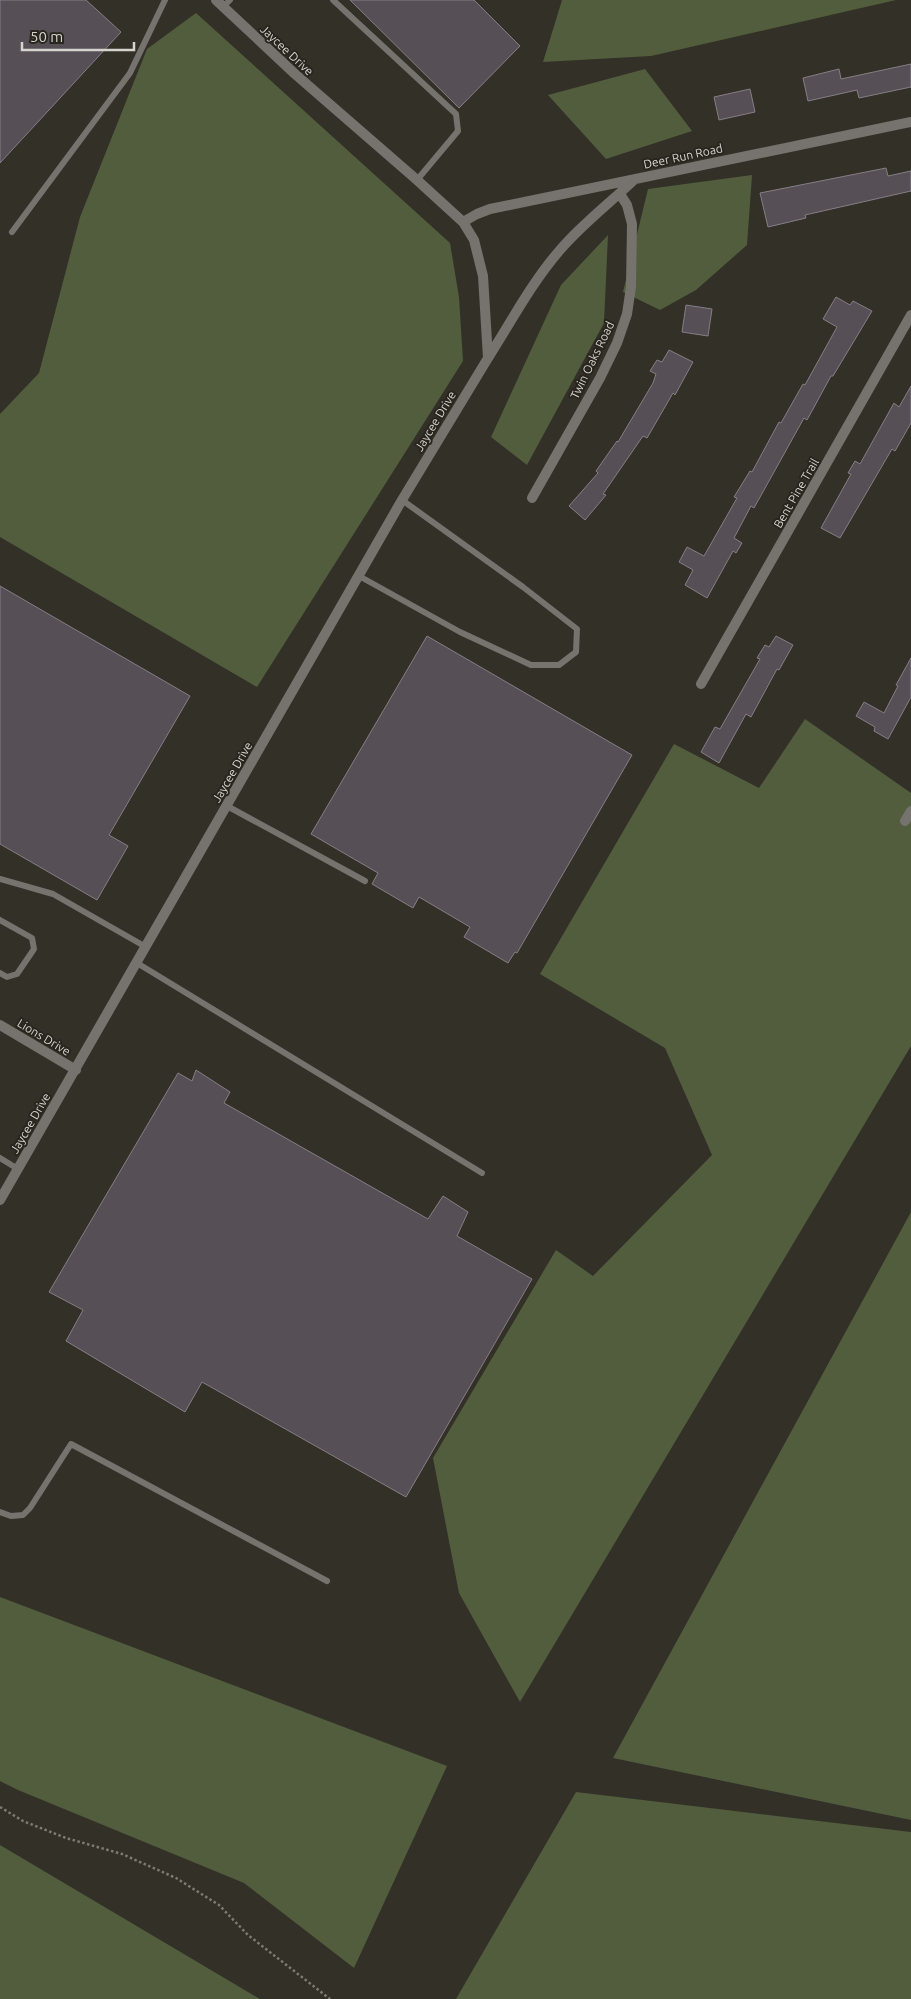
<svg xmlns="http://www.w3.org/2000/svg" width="911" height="1999" font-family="Ubuntu,sans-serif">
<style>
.forest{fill:#515d3d}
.building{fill:#564f56;stroke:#857e86}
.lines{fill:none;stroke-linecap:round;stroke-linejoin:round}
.path{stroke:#7e7b75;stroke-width:2.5;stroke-dasharray:2.5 2.5;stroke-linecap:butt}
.service{stroke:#76736f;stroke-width:6}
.minor{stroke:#76736f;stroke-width:10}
.labels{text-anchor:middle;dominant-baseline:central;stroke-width:4;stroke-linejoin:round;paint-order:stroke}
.street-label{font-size:12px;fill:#d5d3ce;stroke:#29261f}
</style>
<rect width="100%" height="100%" fill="#333028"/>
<path class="forest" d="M562,0H896L651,56L543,62Z
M196,13L450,243L459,297L463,361L257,687L0,537V414L39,373L80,217L147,49Z
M645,69L692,131L606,159L548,95Z
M752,175L747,245L696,290L660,310L623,292L648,189Z
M608,235L604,323L527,465L491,437L561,285Z
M805,719L911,793V1046L520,1702L459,1593L433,1458L556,1250L593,1276L712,1155L665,1048L540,974L674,744L759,788Z
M911,1212V1820L613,1758Z
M0,1597L447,1766L354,1968L244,1883L18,1790L0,1781Z
M576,1792L911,1832V1999H456Z
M0,1845L260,1999H0Z"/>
<path class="building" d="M0,0H86L121,32L0,163Z
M350,0H474L520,46L459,108Z
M911,64V87L859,98L857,90L808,101L803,78L839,69L841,79Z
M750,89L755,112L719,120L714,97Z
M886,168L888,176L911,171V191L805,215L806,218L768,227L760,193Z
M836,297L850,305L853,301L872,311L833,376H831L807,420L804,418L754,508L751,506L734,538L742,543L736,553L733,551L707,598L685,585L693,570L679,562L687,547L704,556L737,498L734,497L750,471L752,472L779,422L781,423L803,384L805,385L837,327L823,319Z
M686,305L712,309L708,336L682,332Z
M669,350L693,362L675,395L673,393L647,438L643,436L603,494L606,495L585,520L569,506L598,473L596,471L617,441L618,442L653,383L656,374L650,371L657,360L662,362Z
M911,386V423L895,451L892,449L840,538L821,528L851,474L848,473L855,461L860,464L894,403L899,407Z
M0,586L190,696L109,835L128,846L97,900L0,844Z
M427,636L632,755L517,953L515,952L508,963L464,937L470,927L419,897L413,908L372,884L378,873L311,834Z
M776,636L793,645L779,670L777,669L751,717L746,714L719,763L701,752L715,727L720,729L760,659L757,658L765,645L769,647Z
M911,658V697L888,739L874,731L875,727L856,716L864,702L884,713L898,686L896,685Z
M196,1070L230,1092L224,1103L428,1219L443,1196L468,1212L457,1236L532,1279L406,1497L202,1382L185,1412L66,1341L83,1310L49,1292L178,1073L192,1081Z"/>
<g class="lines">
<path class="path" d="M0,1807L23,1821L66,1838L122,1854L176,1878L219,1905L248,1935L330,1999"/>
<path class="service" d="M333,0L456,114L458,131L417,180
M223,7L230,0
M12,232L130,73L165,0
M359,576L460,632L531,665H559L576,652L577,629L523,587L402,500
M227,806L365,881
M0,879L53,894L146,947
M0,920L32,938L34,949L17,974L7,977L0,973
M137,963L482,1173
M0,1158L18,1169
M0,1512L11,1516L23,1515L30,1508L71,1444L327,1581"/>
<path class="minor" d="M463,222L477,214L490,209L911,122
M488,358C511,322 532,282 560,250C582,224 610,203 635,179
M532,498L600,378L617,343L627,314L631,287L632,224L627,205L620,194
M701,684L911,315
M905,821L911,811
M0,1025L76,1070
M0,1200L402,500L488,358L483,276L474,240L463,222L417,180L295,74L216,0"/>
</g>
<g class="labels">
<g class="street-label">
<text transform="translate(287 50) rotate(43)">Jaycee Drive</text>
<text transform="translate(683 156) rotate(-12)">Deer Run Road</text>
<text transform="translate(592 360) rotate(-64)">Twin Oaks Road</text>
<text transform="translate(435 421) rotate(-59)">Jaycee Drive</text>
<text transform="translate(796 493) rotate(-60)">Bent Pine Trail</text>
<text transform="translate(232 772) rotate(-60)">Jaycee Drive</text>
<text transform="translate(44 1037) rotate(31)">Lions Drive</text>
<text transform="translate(30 1123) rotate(-60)">Jaycee Drive</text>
</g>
</g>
<path d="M22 42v8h112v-8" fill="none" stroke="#d5d3ce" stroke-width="2.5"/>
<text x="30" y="42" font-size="15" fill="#d5d3ce" stroke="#29261f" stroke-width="4" paint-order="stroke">50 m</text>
</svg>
